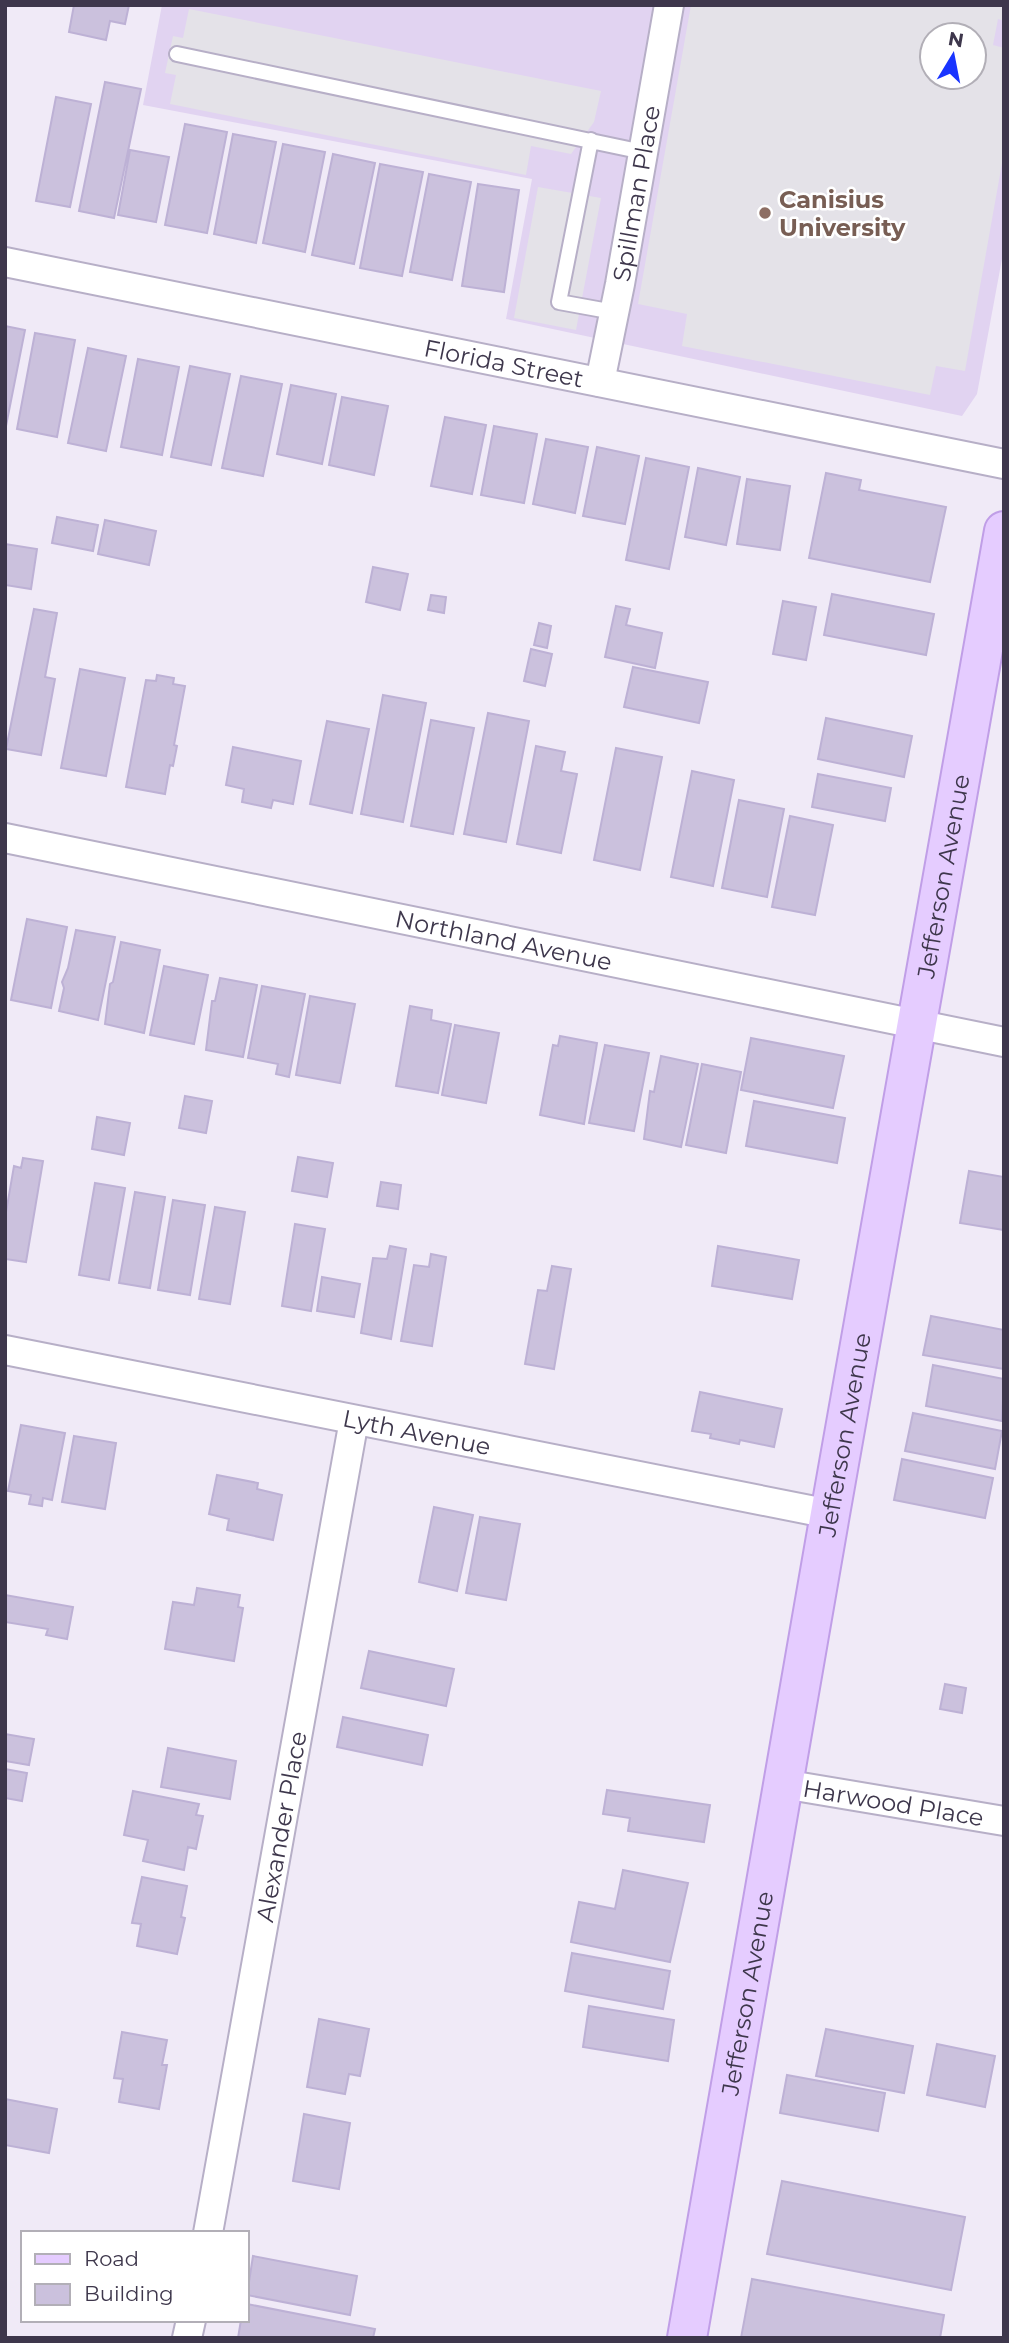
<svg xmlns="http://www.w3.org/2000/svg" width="1009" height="2343" font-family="Montserrat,sans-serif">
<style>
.education{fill:#e1d3f1;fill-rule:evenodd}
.parking{fill:#e4e2e8;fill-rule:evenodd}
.building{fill:#cbc1dd;stroke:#bdb1d5;stroke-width:2}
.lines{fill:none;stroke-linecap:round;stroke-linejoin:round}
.lane-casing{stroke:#b7afc7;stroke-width:18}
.street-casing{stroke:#b7afc7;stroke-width:32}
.secondary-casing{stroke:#c09ee7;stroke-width:42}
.lane{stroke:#fff;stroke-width:14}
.street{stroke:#fff;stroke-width:28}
.secondary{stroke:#e5ccff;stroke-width:38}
.education-dot{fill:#8d6e63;stroke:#fff;stroke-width:2.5}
.labels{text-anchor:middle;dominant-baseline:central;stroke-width:5;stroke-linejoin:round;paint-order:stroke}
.street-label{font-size:24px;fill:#3e374c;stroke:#fff}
.education-label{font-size:24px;font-weight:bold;fill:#785e54;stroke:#fff;text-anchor:start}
</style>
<rect width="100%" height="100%" fill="#f0eaf7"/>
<path class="education" d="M162,5H1004V248L977,394L962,416L506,319L532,179L143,105ZM932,35H974V77H932Z"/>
<path class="parking" d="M691,5H1004V21L998,19L993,45L1004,48V152L965,371L936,366L930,395L682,346L687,314L638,304ZM932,35H974V77H932Z
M189,9L601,91L594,122L571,154L531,146L526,175L170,104L176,75L165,73L173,36L183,38Z
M538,187L601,198L576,330L514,318Z"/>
<path class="building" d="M74,5H129L125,24L110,21L106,40L69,32Z
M105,82L141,89L114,218L79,211Z
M56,97L91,104L70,207L36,201Z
M185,124L227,132L207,233L165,225Z
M233,134L276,142L256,243L214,234Z
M283,144L325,152L305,252L263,243Z
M130,150L169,157L156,222L118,215Z
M333,154L375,163L354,264L312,255Z
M380,164L423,172L402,276L360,268Z
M429,174L471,182L452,280L410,272Z
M478,184L519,190L504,292L462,286Z
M5,326L25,330L6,426H5Z
M35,333L75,340L57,437L17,429Z
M88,348L126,356L106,451L68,443Z
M138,359L179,367L162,455L121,447Z
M190,366L230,374L211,465L171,457Z
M241,376L282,384L263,476L222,468Z
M291,385L336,394L322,464L277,454Z
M342,397L388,406L374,475L329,465Z
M445,417L486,425L472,494L431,486Z
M494,426L537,434L524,503L481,495Z
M546,439L588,447L575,513L533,504Z
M597,447L639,456L625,524L583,516Z
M646,458L689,467L669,569L626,560Z
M698,468L740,477L726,545L685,537Z
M826,473L861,480L859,490L946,507L930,582L809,558Z
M747,479L790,486L780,550L737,544Z
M57,517L98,525L93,551L52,543Z
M105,520L156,531L149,565L98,554Z
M5,544L37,549L31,589L5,585Z
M373,567L408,574L400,610L366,602Z
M832,594L934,614L926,655L824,635Z
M431,595L446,597L444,613L428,610Z
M783,601L816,607L806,660L773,654Z
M616,606L630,609L626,625L662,633L655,668L605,657Z
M34,609L57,613L45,677L55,679L41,755L6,749Z
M539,623L551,626L547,648L534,645Z
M531,649L552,654L545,686L524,681Z
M633,667L708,682L699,723L624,707Z
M80,669L125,678L106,776L61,768Z
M157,675L174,678L173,684L185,686L174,745L177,746L173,766L170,765L165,794L126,787L146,680L156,681Z
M383,695L426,703L403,822L361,814Z
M488,713L529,721L506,842L464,834Z
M826,718L912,736L904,777L818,759Z
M431,720L474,728L453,834L411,826Z
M327,721L369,729L352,813L310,804Z
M536,746L565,752L561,771L577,774L561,853L517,844Z
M233,747L301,761L293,804L273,800L271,808L242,802L244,789L226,785Z
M616,748L662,757L640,870L594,860Z
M692,771L734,780L713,886L671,877Z
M818,774L891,788L885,821L812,807Z
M739,800L784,809L767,897L722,888Z
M790,816L833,825L815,915L772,907Z
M27,919L67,927L51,1008L11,1000Z
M76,930L115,937L98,1020L59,1011L64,988L62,982L68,968Z
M121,942L160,950L144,1033L105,1024L110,984L113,982Z
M164,966L208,975L194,1044L150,1035Z
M220,978L257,985L243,1057L206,1050L212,1001H215Z
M262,986L305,994L289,1077L276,1074L278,1064L248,1058Z
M310,996L355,1004L340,1083L296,1075Z
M410,1006L432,1010L431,1020L451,1024L438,1093L396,1086Z
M455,1025L499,1033L486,1103L442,1095Z
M560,1036L597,1043L584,1124L540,1115L553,1045L558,1046Z
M751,1038L844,1056L833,1108L741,1090Z
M605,1045L649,1053L634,1131L589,1123Z
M661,1056L698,1064L681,1147L644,1139L650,1091L654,1092Z
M702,1064L741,1072L726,1153L686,1145Z
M185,1096L212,1101L206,1133L179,1128Z
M754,1101L845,1118L837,1163L746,1146Z
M97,1117L130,1123L124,1155L92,1149Z
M298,1157L333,1163L327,1197L292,1191Z
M23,1158L43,1161L26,1262L5,1259V1218L14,1166L21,1168Z
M969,1171L1004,1177V1230L960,1223Z
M381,1182L401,1185L398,1209L377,1206Z
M95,1183L125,1188L109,1280L79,1275Z
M135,1192L165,1197L150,1288L119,1283Z
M173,1200L205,1205L190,1295L158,1290Z
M215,1207L245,1212L230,1304L199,1299Z
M295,1224L325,1229L311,1311L282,1306Z
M390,1246L406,1249L391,1339L361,1333L373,1258L387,1259Z
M718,1246L799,1260L792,1299L712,1286Z
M431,1254L446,1257L432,1346L401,1341L414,1265L429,1267Z
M552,1266L571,1269L554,1369L525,1364L538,1290L547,1291Z
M322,1277L360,1284L354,1317L317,1311Z
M931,1316L1004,1330V1369L923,1355Z
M933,1365L1004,1379L1002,1421L926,1406Z
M700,1392L782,1409L774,1447L740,1440L739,1444L710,1438L711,1434L692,1431Z
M913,1413L1002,1431L995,1469L905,1451Z
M21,1425L65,1433L52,1500L43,1498L42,1506L29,1504L31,1495L8,1491Z
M74,1436L116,1443L105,1509L62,1502Z
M902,1459L993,1478L985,1518L894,1500Z
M217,1475L258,1483L257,1489L282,1495L273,1540L227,1530L229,1519L209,1514Z
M434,1507L473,1515L457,1591L419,1582Z
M480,1517L520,1524L506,1600L466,1593Z
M197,1588L240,1595L238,1607L243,1608L234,1661L165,1649L173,1602L194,1605Z
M5,1595L73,1607L67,1639L46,1635L48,1629L5,1622Z
M369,1651L454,1669L446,1706L361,1688Z
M945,1684L966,1688L962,1713L940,1709Z
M343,1717L428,1735L422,1765L337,1747Z
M5,1734L34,1739L29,1765L5,1761Z
M168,1748L236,1761L230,1799L161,1787Z
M5,1769L27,1773L22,1801L5,1798Z
M607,1790L710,1805L704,1842L628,1831L630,1818L603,1814Z
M133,1791L199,1804L196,1815L203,1816L196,1849L188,1847L184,1870L143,1861L148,1840L124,1835Z
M623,1870L688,1883L670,1962L571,1942L579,1902L615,1909Z
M142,1877L187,1886L181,1917L185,1918L177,1954L137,1946L141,1924L132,1923Z
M572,1953L670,1971L663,2009L565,1991Z
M589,2006L674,2020L668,2061L583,2047Z
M319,2019L369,2029L360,2076L349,2074L345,2094L307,2087Z
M826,2029L913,2046L904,2093L816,2076Z
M122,2032L167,2040L162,2065H167L159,2109L119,2102L123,2079L114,2078Z
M937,2044L995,2056L985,2107L927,2095Z
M787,2075L885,2093L878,2131L780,2113Z
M5,2099L57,2109L49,2153L5,2145Z
M304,2114L350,2123L339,2189L293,2181Z
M782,2181L965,2217L951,2290L767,2254Z
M253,2256L357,2276L350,2315L247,2295Z
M752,2279L944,2315L940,2338H741Z
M247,2304L375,2329L373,2338H238L241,2320H247Z"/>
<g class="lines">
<g class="lane-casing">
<path id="lane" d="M177,54L643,152
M591,140L559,302L614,312"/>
</g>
<g class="street-casing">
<g id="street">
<path id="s1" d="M5,262L1004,464"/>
<path id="s2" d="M600,382L620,284L669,5"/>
<path id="s3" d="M5,838L1004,1042"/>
<path id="s4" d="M5,1350L830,1514"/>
<path id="s5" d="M783,1784L1004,1821"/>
<path id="s6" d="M208,2233L354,1420"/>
<path d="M187,2338L191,2320"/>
</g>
</g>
<g class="secondary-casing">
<g id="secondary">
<path id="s7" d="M687,2338L830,1514L1004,531"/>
</g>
</g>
<use href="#lane" class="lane"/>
<use href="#street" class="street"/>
<use href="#secondary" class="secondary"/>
</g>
<circle class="education-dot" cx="765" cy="213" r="7"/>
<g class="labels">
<g class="street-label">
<text stroke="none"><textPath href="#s2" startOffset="192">Spillman Place</textPath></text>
<text stroke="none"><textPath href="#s1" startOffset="509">Florida Street</textPath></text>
<text stroke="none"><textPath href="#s7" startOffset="1484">Jefferson Avenue</textPath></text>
<text stroke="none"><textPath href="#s3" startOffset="509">Northland Avenue</textPath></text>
<text stroke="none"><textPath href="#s4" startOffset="420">Lyth Avenue</textPath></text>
<text stroke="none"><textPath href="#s7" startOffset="917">Jefferson Avenue</textPath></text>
<text stroke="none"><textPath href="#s5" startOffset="112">Harwood Place</textPath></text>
<text stroke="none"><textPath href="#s6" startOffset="413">Alexander Place</textPath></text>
<text stroke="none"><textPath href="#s7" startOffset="350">Jefferson Avenue</textPath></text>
</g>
<g class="education-label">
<text x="779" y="199">Canisius<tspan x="779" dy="28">University</tspan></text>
</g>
</g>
<rect width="1009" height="2343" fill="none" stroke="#3e374c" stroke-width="14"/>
<rect x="21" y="2231" width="228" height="91" fill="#ffffff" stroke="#b2afb7" stroke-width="2"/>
<rect x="35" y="2254" width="35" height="10" fill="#e5ccff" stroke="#b2afb7" stroke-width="2"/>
<text x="84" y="2266" font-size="21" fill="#3e374c">Road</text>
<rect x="35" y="2284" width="35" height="21" fill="#cbc1dd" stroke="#b2afb7" stroke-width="2"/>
<text x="84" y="2301" font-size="21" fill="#3e374c">Building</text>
<g transform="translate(953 56) rotate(10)"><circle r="33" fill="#ffffff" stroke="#b2afb7" stroke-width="2"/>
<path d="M0-5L12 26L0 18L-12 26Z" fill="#1934ff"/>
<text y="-10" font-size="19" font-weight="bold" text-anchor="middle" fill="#3e374c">N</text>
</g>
</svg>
